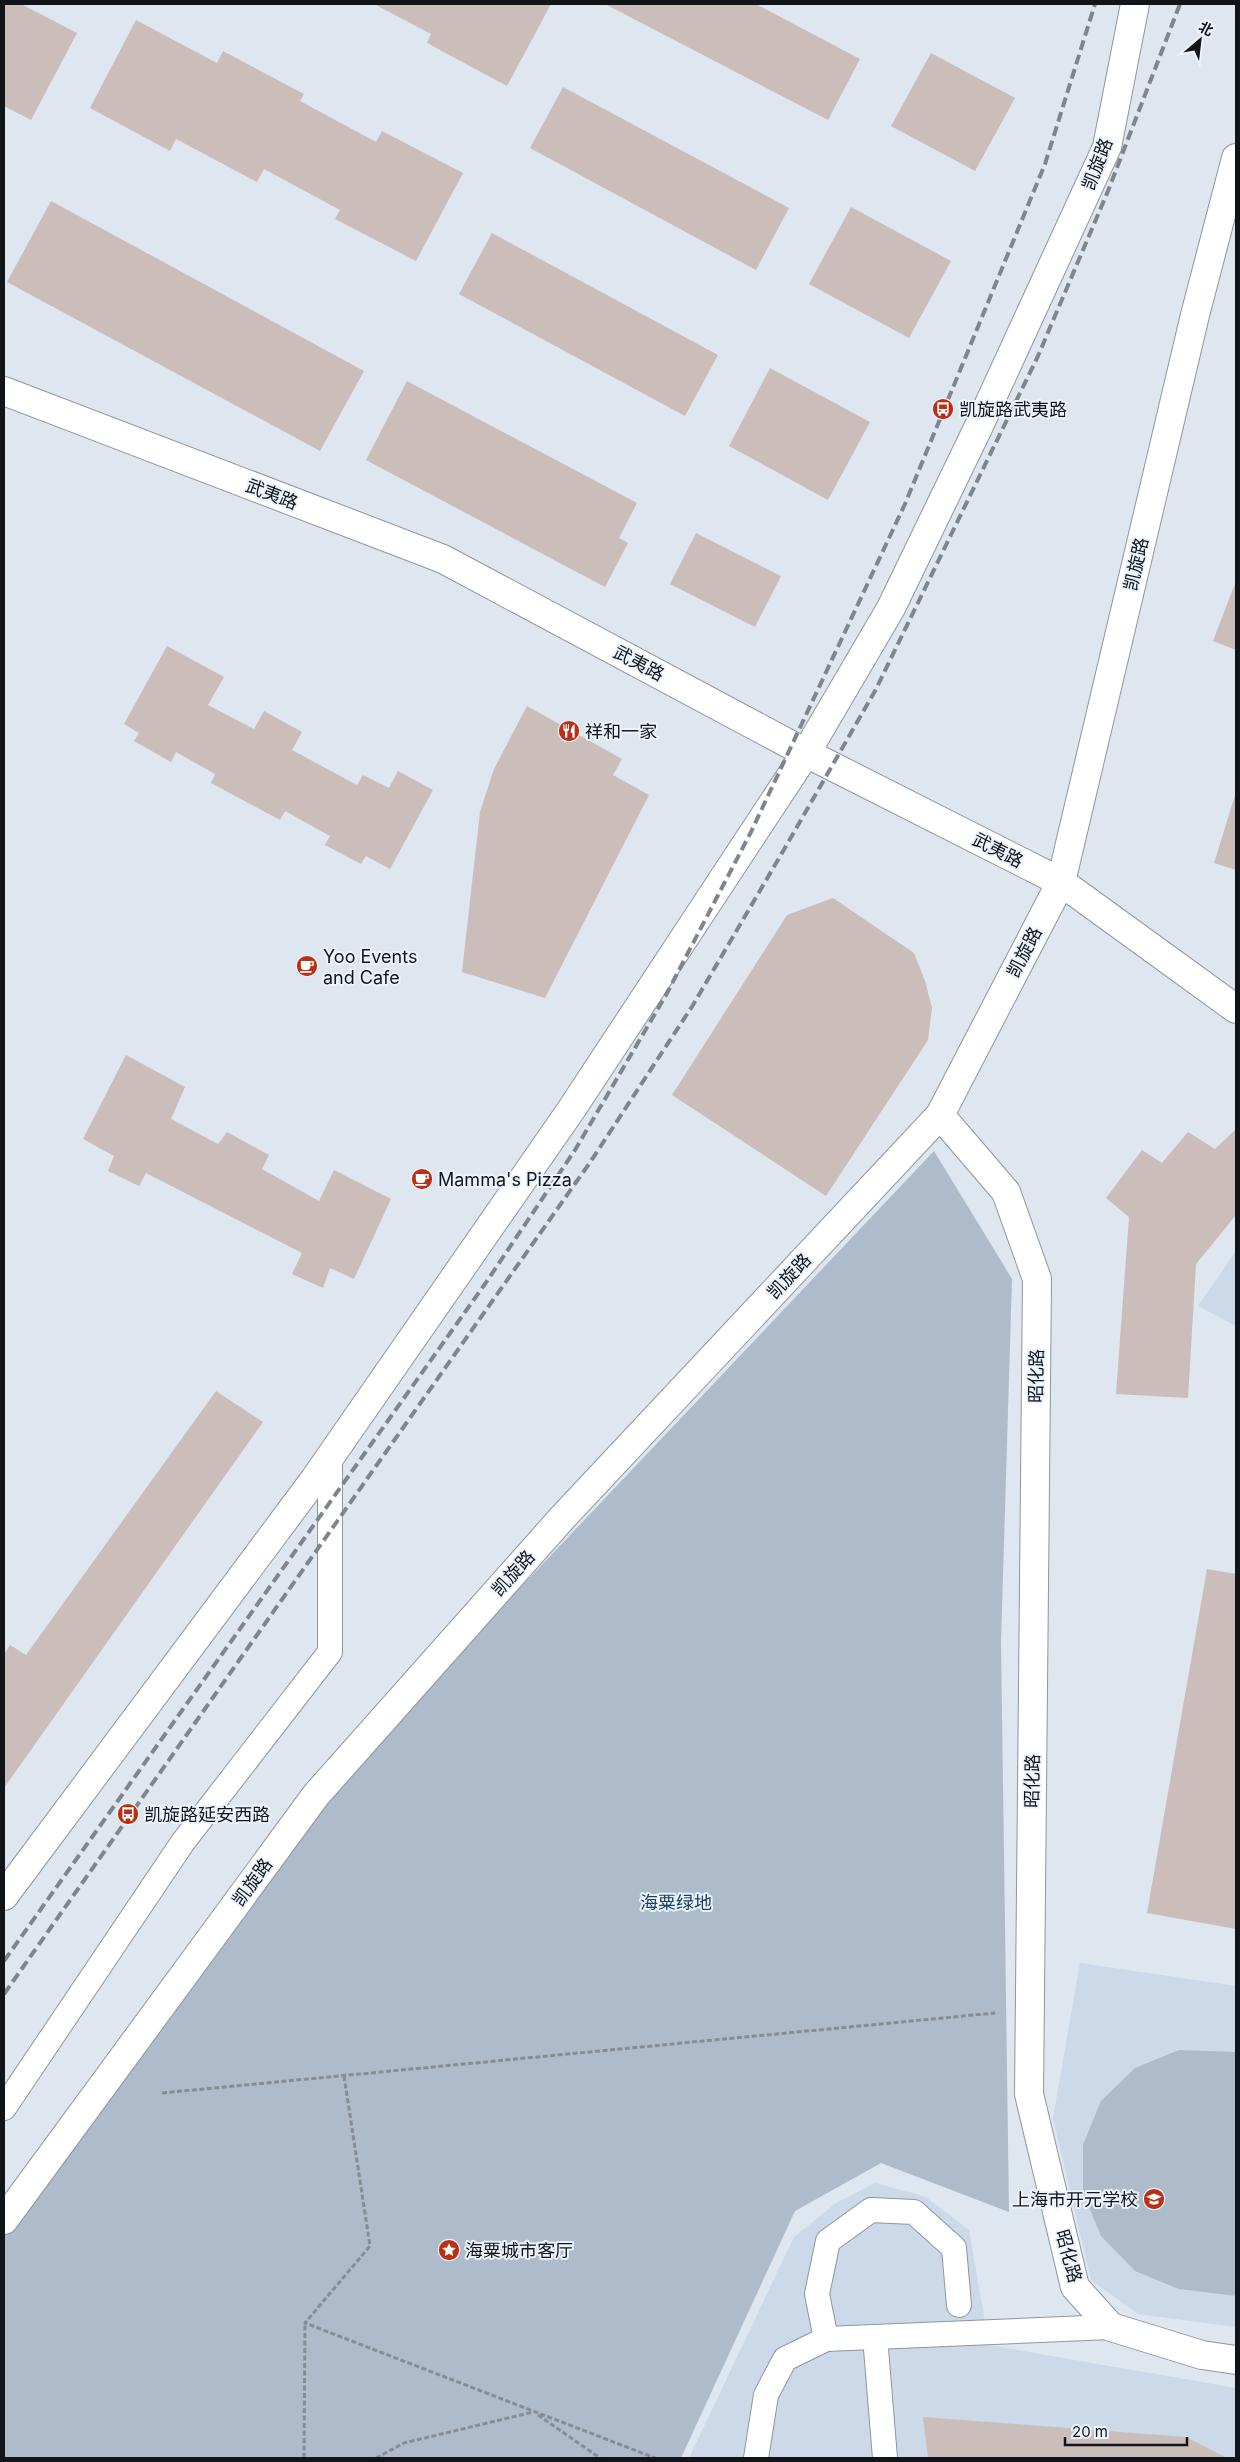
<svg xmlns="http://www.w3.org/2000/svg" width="1240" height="2462" font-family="Inter,'Noto Sans SC',sans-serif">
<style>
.built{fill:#cbd9e8}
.green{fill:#adbbca}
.building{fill:#cabdba}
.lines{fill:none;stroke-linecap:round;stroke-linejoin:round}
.lane-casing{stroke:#8e969f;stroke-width:26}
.street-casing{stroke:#8e969f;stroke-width:30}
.secondary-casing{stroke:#8e969f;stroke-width:30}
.path{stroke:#878d95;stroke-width:3;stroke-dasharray:5 2.5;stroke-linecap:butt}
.lane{stroke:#fff;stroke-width:24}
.street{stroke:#fff;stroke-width:28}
.secondary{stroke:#fff;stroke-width:28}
.rail{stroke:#7f858c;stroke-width:4;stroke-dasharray:10 5;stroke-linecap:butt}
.labels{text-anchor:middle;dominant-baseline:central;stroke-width:4;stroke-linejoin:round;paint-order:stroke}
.street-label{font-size:18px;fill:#111418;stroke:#ebf4fd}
.poi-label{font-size:18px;fill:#111418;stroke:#ebf4fd;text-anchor:start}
.park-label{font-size:18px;fill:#1e3f62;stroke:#ebf4fd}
</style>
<rect width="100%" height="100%" fill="#dee6f0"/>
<path class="built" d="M1236,1251V1326L1198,1306Z
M1080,1963L1236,1986V2327L1138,2314L1091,2280L1053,2118Z
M875,2183L926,2197L969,2230L989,2345L1236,2388V2458H689L794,2237L836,2203Z"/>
<path class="green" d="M934,1151L1012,1279L1001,1641L1009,2212L881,2163L795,2211L681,2458H4V2235L320,1799Z
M1179,2050L1236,2052V2296L1179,2289L1135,2271L1101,2236L1083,2193V2145L1101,2101L1135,2068Z"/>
<path class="building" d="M4,4H21L77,33L31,120L4,106Z
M374,4H551L507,86L427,43L431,34Z
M605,4H756L860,59L828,120Z
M136,20L217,63L223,51L304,94L300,101L376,142L382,131L463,173L416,261L335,219L340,210L264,169L257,182L176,139L170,151L90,108Z
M931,53L1015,98L975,171L891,126Z
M563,87L789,208L756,270L530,148Z
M51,201L364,371L320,451L7,282Z
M851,207L951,261L909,338L809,284Z
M492,233L718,355L685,416L459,294Z
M770,368L870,422L828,500L729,446Z
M407,381L637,503L619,538L628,543L605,587L366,460Z
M696,533L781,576L755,627L670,584Z
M1236,581V650L1213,641Z
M167,646L224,677L208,705L254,729L264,711L302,732L292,750L357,785L363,775L389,788L398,771L433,790L390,869L366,856L361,864L325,845L330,836L285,811L280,820L211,783L215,774L176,752L171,762L134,741L139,733L124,724Z
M527,706L622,759L613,775L649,795L545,998L462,972L480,812L494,769Z
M1236,792V870L1214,863Z
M833,898L914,953L925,981L932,1008L928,1040L826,1196L672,1095L787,915Z
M126,1055L185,1087L171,1119L218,1144L227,1132L269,1155L262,1169L319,1201L334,1170L391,1199L354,1279L330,1268L323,1288L292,1274L302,1253L146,1173L139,1186L108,1171L114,1156L83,1139Z
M1236,1129V1215L1196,1264L1188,1398L1116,1394L1129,1217L1106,1198L1142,1150L1162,1163L1188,1132L1215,1149Z
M216,1391L263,1422L4,1788V1654L10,1645L26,1655Z
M1207,1569L1236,1574V1929L1147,1913Z
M923,2417L1186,2437L1227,2458H928Z"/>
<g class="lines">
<g class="lane-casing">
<path id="lane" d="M4,2108L183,1842L330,1652V1456
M875,2337L885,2458
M826,2339L817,2294L828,2241L871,2210L914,2212L954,2248L959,2305
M756,2458L766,2395L785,2359L826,2339L1111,2327"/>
</g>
<g class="street-casing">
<path id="street" d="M940,1115L1006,1192L1037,1279L1029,2094L1075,2287L1111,2327L1202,2355L1236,2360"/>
</g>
<g class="secondary-casing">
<path id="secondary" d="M4,391L443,559L806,753L1061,882L1236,1009
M4,1896L314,1480L571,1110L806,753L891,608L978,428L1107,147L1135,4
M4,2220L316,1795L563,1517L940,1115L1061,882L1195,315L1236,158"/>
</g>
<path class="path" d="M344,2076L370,2246L305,2323L655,2458
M162,2093L995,2013
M538,2415L600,2458
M304,2458L305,2323
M376,2458L404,2443L533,2412"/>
<use href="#lane" class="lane"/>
<use href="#street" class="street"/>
<use href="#secondary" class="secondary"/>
<path class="rail" d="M4,1961L485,1284L575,1150L666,995L751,832L905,504L1045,164L1095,4
M4,1994L591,1161L693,1005L782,853L875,691L1038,356L1108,191L1180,4"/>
</g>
<defs>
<g id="bus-disc" transform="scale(1.125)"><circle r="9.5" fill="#bb3014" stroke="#ebf4fd"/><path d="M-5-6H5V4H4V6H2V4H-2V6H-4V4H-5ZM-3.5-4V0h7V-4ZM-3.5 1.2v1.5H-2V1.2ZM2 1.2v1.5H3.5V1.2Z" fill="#fff"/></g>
<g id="restaurant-disc" transform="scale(1.125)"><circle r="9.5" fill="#bb3014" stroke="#ebf4fd"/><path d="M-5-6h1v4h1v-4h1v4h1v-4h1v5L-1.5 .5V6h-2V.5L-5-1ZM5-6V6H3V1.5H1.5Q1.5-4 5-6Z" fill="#fff"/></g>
<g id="cafe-disc" transform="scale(1.125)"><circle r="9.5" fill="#bb3014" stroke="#ebf4fd"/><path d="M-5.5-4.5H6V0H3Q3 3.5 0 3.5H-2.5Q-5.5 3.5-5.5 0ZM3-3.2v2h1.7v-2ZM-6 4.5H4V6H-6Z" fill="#fff"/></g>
<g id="school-disc" transform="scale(1.125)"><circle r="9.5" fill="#bb3014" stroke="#ebf4fd"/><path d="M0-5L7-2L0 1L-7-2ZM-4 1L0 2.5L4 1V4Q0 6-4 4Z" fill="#fff"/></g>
<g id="sight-disc" transform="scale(1.125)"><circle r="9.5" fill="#bb3014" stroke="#ebf4fd"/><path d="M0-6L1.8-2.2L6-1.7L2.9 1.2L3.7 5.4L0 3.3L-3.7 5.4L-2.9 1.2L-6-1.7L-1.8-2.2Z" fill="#fff"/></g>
</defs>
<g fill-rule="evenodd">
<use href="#bus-disc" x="943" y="409"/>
<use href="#restaurant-disc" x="569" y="731"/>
<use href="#cafe-disc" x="307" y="966"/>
<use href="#cafe-disc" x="422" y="1179"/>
<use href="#bus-disc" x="128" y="1814"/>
<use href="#school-disc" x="1154" y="2199"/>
<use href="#sight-disc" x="449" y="2250"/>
</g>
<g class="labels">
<g class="street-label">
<text transform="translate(1097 164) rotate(-69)">凯旋路</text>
<text transform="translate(272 494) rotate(21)">武夷路</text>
<text transform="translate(1136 564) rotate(-77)">凯旋路</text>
<text transform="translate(639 663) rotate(28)">武夷路</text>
<text transform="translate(998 850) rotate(27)">武夷路</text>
<text transform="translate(1024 952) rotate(-63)">凯旋路</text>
<text transform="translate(789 1276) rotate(-47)">凯旋路</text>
<text transform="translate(1036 1376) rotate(-89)">昭化路</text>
<text transform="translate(513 1573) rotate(-48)">凯旋路</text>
<text transform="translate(1032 1781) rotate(-89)">昭化路</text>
<text transform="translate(252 1882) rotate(-54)">凯旋路</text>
<text transform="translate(1069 2256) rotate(75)">昭化路</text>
</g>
<g class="poi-label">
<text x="959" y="409">凯旋路武夷路</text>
<text x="585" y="731">祥和一家</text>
<text x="323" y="956">Yoo Events<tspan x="323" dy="21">and Cafe</tspan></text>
<text x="438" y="1179">Mamma's Pizza</text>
<text x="144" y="1814">凯旋路延安西路</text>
<text x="1138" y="2199" text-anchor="end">上海市开元学校</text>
<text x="465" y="2250">海粟城市客厅</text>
</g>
<g class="park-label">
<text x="676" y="1902">海粟绿地</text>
</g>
</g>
<rect width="1240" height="2462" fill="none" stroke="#111418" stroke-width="10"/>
<g transform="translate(1200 40) rotate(28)" stroke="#ebf4fd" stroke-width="4" paint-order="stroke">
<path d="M0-4L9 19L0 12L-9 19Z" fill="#111418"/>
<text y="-8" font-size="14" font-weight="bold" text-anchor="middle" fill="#111418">北</text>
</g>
<path d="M1065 2437v8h122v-8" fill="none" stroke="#111418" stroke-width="2.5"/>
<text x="1072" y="2437" font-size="15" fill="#111418" stroke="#ebf4fd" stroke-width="4" paint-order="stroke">20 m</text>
</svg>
